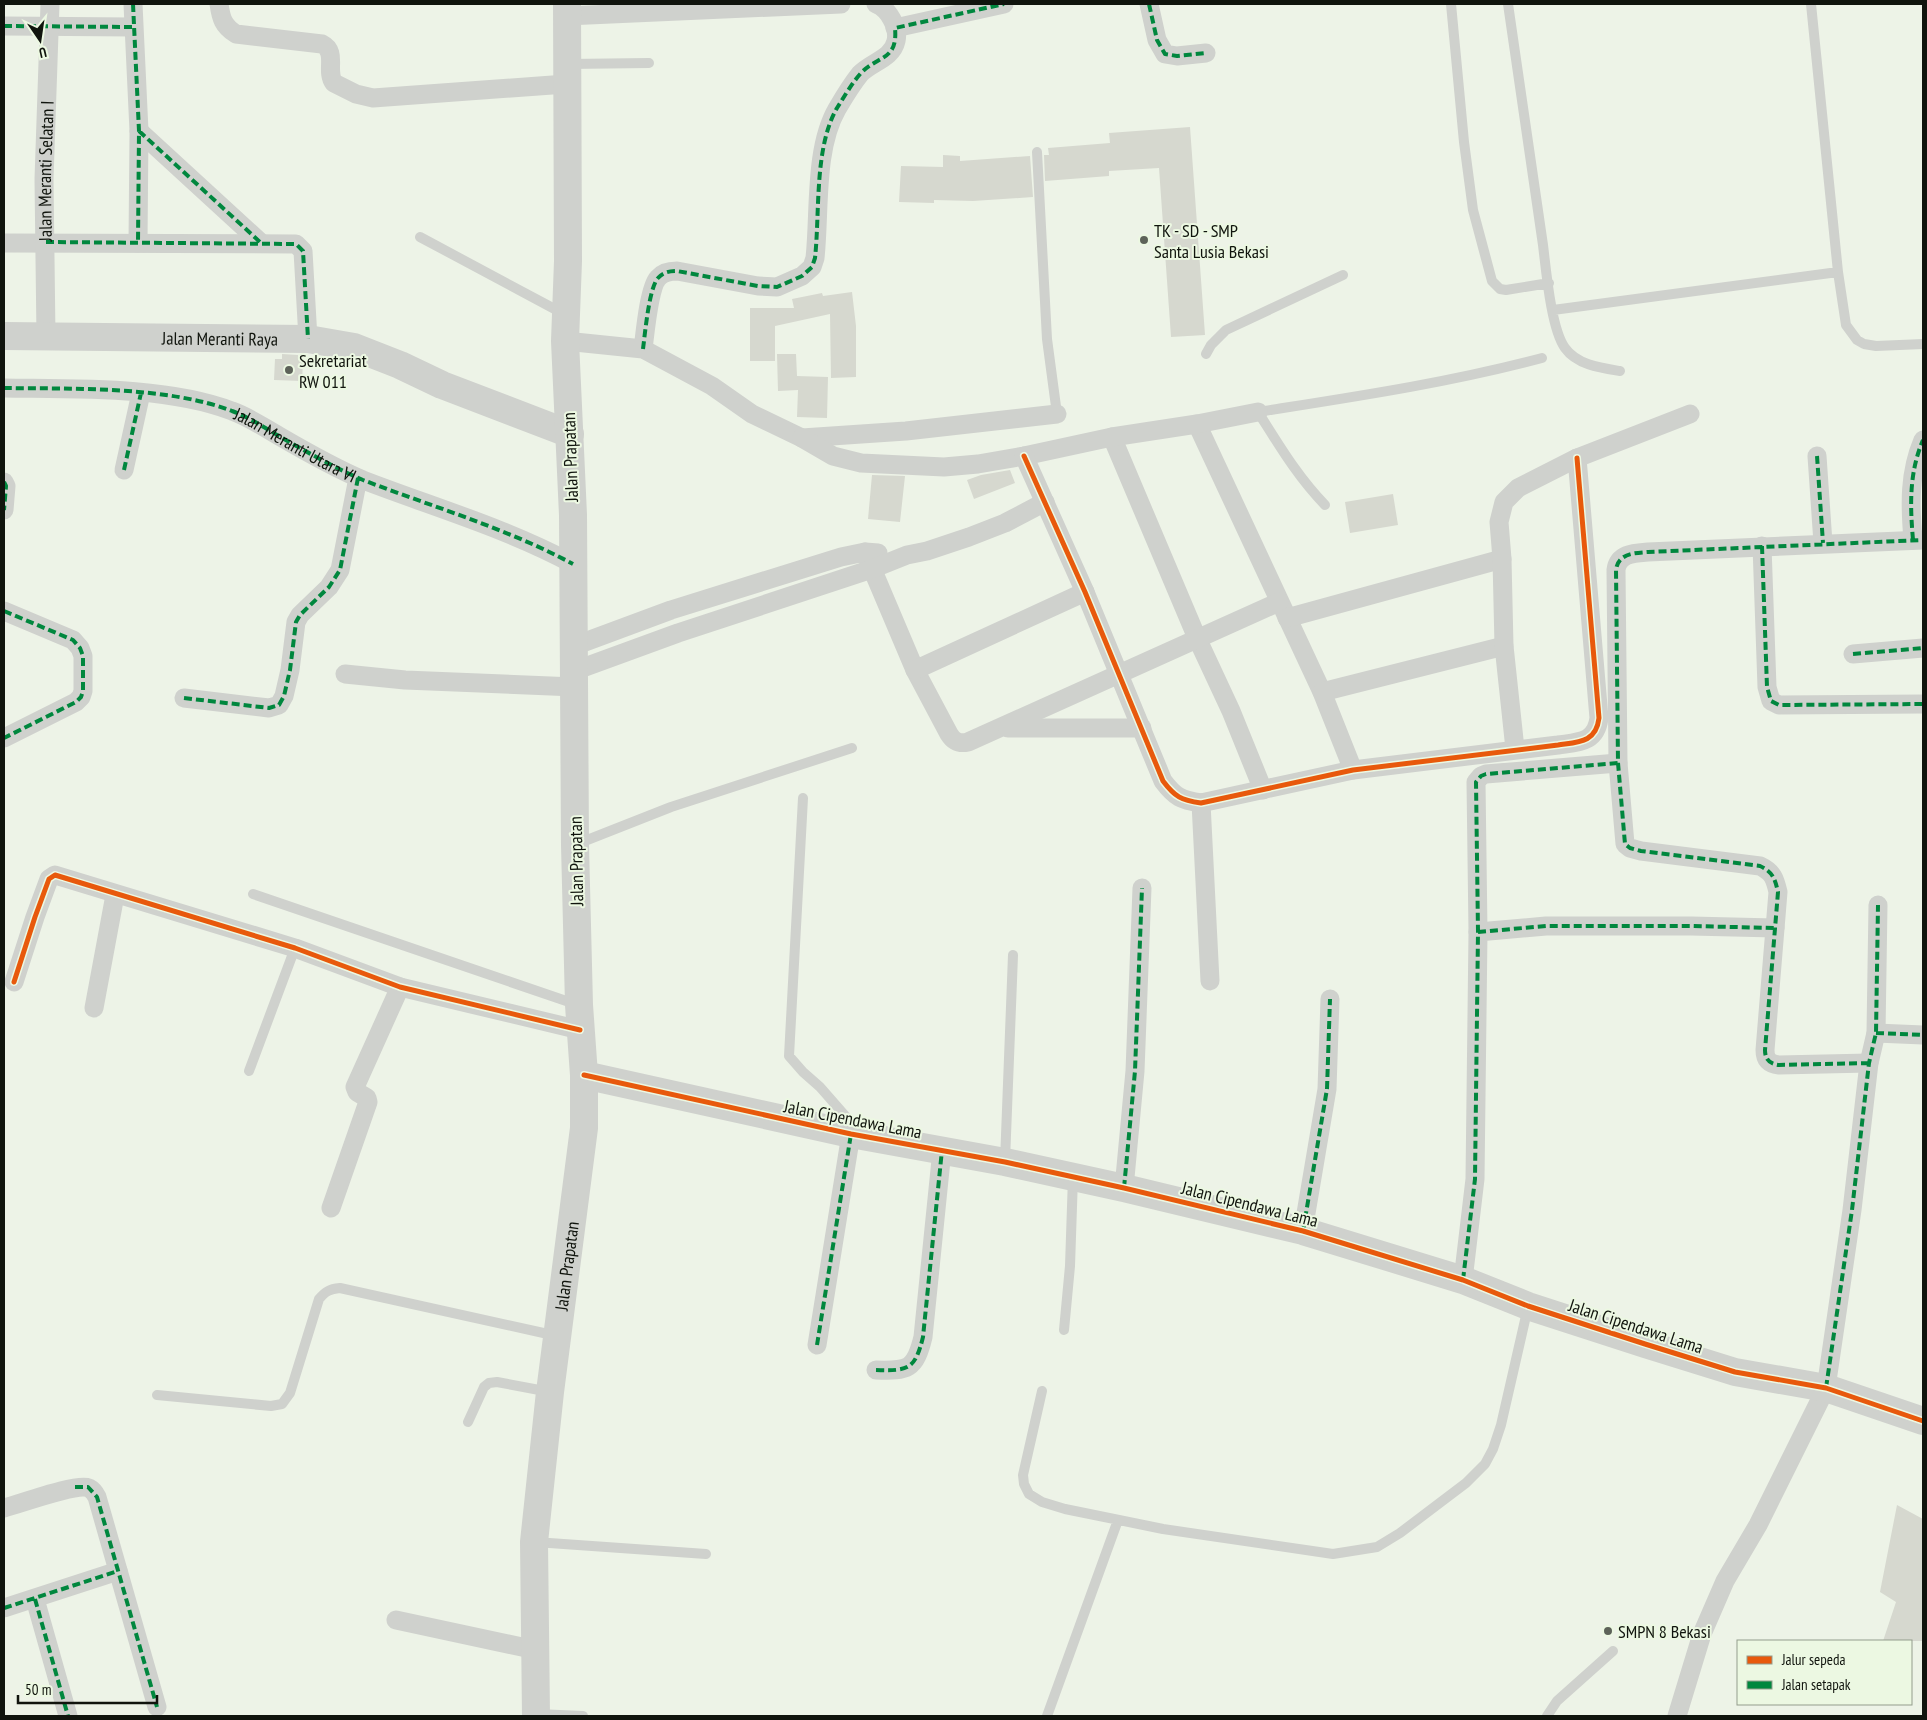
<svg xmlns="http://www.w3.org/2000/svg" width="1927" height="1720" font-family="'PT Sans Narrow',sans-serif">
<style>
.building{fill:#d6d8cf}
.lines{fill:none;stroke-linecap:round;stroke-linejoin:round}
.lane{stroke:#cfd1cd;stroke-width:10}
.street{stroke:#cfd1cd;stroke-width:19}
.secondary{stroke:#cfd1cd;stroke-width:28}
.quiet{stroke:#00873e;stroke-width:4;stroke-dasharray:8 4;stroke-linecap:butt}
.cycleway-casing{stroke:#ecf8e2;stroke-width:8}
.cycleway{stroke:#e8590c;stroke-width:5}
.poi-dot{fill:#5d6259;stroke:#ecf8e2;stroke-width:2}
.labels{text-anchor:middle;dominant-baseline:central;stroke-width:4;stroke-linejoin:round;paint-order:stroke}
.street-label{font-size:18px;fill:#10140d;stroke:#ecf8e2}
.poi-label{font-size:18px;fill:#10140d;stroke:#ecf8e2;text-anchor:start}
</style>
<rect width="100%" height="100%" fill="#edf3e7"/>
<path class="building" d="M1190,127L1205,335L1171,337L1159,168L1109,171V176L1045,181L1044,155H1049L1048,148L1110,143L1109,133Z
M943,155L960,156V161L1030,156L1033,197L973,201L934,200V203L899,202L901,166L943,167Z
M852,292L856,326V377L831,378L830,314L775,326V361H750V308H794L792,299L822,293L823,296Z
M282,354L298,355V360H303L302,381L274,380L275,359H282Z
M777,354H796L797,376L828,377L827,418L797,417L798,390L778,391Z
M1010,470L1015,483L974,499L967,480L981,475Z
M872,475L905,476L900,522L868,519Z
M1393,494L1398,525L1350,533L1345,502Z
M1897,1505L1923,1519V1641H1883L1896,1602L1880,1592Z"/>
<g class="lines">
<path class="lane" d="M1451,4L1464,142L1473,210L1492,281L1500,289L1506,290L1549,283
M1508,4C1519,84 1531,164 1543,245C1546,269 1551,329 1565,348C1577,365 1601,368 1620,371
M1811,4L1838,272L1846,325L1857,340L1864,344L1876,346L1923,344
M568,64L649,63
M1037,152L1047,339L1057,414
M420,237L564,314
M1553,310L1838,272
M1206,354L1211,345L1226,330L1343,275
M1325,505C1297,476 1279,445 1258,412C1353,397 1448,383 1542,358
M803,798L789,1056L803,1072L820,1087L848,1119L850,1130
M577,844L671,807L852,748
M253,894L578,1005
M249,1071L295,948
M1005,1161L1013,955
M1064,1330L1070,1266L1073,1177
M1042,1391L1023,1475L1024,1484L1029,1494L1042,1502L1065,1509L1163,1529L1333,1554L1377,1547L1400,1533L1466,1483L1485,1464L1493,1449L1501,1425L1528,1307
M157,1395L271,1406L282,1404L290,1393L319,1299C325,1292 329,1289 340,1288L557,1336
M468,1422L484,1387L489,1383L497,1382L550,1392
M535,1542L706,1554
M537,1714L583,1716
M1047,1716L1118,1520
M1547,1716L1557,1701L1613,1651"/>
<g class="street">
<path d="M133,4L139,131L138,243"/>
<path d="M219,4C221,18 223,26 236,34L322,44C338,52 325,71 334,83L356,94L373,98L566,84"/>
<path d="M1149,4L1157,40L1165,54L1177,56L1206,53"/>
<path d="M566,16L841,4"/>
<path d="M4,26L133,27"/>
<path d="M895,28L1004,4"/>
<path d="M139,131L260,242"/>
<path d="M4,243L296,244L303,251L308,339"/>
<path id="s1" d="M46,337L44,179L50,4"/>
<path d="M565,341L643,349L712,386L752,414L802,438L906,431L1057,414"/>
<path d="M643,349C645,334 649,288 658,278C663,272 670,271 677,271L758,286L777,287L802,276L812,267L815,258C820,212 814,149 837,109C844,97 852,84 860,74C871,62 892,59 896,41C899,28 889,9 876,4"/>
<path id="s2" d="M4,388C74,389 167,386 232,411C249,417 263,427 279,436C303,450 337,469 363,480C433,507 506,528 573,564"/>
<path d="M1197,424L1322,692L1353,770"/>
<path d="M1112,437L1197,638L1231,711L1263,790"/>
<path d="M802,438L833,456L861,463L944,467L978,464L1024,456L1112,437L1197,424L1258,412"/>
<path d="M1024,456L1085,592L1163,781C1175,797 1181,800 1201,803L1353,770L1558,745C1578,742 1596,743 1599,718L1577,458"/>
<path d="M1817,456L1823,543"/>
<path d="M124,470L141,393"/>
<path d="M4,482L6,486L4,510"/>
<path d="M1913,540C1910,505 1909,473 1923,440"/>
<path d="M1762,546L1767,687L1771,701L1779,705L1923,704"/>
<path d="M865,552L915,670L949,734C954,742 959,744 968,742L1279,602"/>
<path d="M4,611L73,640L80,648L83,656V691L81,697L76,702L4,738"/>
<path d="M1287,618L1502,559"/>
<path d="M574,646L671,610L841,557L865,552L878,553"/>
<path d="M1853,654L1923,648"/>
<path d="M915,670L1085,592"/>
<path d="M574,671L678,633L872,569L907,555L927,551L969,537L1005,523L1045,502"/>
<path d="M345,674L405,680L575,687"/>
<path d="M1322,692L1504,646"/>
<path d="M184,698L269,708L279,705L284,696L290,670L296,622L300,615L329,587L340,570L358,478"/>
<path d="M1008,728H1142"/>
<path d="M1515,749L1504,646L1502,559L1499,522L1504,502L1518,488L1577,458L1690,414"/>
<path d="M1201,803L1210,981"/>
<path d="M1478,932L1546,926H1691L1775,928"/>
<path d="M14,982L35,917L49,879L55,875L295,948L400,987L580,1030"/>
<path d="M94,1008L115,895"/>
<path d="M1876,1033L1923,1035"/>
<path d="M1869,1063L1779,1065C1770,1064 1765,1060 1765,1050L1778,892C1775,879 1773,872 1760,866L1641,851L1630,848L1625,844L1618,763L1616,570C1618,553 1635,553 1648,552L1923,540"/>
<path d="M1124,1188L1135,1071L1142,888"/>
<path d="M331,1208L368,1102L367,1098L357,1092L355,1087L400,987"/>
<path d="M1303,1231L1327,1089L1330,999"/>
<path d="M1463,1280L1475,1179L1478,932L1476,782L1481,776L1486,774L1618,763"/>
<path d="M817,1345L851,1134"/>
<path d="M876,1370C908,1371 915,1370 923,1337L942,1150"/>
<path d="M4,1508C20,1504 76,1483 89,1488C93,1490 95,1493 97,1497L157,1707"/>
<path d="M35,1599L68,1716"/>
<path d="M4,1608L118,1571"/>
<path d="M396,1620L536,1650"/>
<path d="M1677,1716L1702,1634L1725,1581L1758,1525L1826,1388L1852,1210L1869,1063L1876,1033L1878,905"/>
</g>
<g class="secondary">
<path id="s3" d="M4,336L308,339L354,347L400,365L442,385L570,434"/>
<path d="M584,1075L851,1134L1005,1162L1124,1188L1303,1231L1463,1280L1528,1306L1645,1344L1735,1372L1826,1388L1923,1421"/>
<path id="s4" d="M536,1716L534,1542L550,1392L584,1128V1075L579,1005L575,845L573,515L565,341L568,261L567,4"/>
</g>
<path class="quiet" d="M133,4L139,131L138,243
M1149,4L1157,40L1165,54L1177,56L1206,53
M4,26L133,27
M139,131L260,242
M46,242L296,244L303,251L308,339
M643,349C645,334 649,288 658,278C663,272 670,271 677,271L758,286L777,287L802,276L812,267L815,258C820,212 814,148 837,108C844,97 852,83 861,73C878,55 898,61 895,28L1004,4
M4,388C74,389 167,386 232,411C249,417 263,427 279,436C303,450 337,469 363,480C433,507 506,528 573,564
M1817,456L1823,543
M124,470L141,393
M4,482L6,486L4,510
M1913,540C1910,505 1909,473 1923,440
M1762,546L1767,687L1771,701L1779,705L1923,704
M4,611L73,640L80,648L83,656V691L81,697L76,702L4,738
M1853,654L1923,648
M184,698L269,708L279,705L284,696L290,670L296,622L300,615L329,587L340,570L358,478
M1478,932L1546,926H1691L1775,928
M1876,1033L1923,1035
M1869,1063L1779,1065C1770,1064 1765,1060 1765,1050L1778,892C1775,879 1773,872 1760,866L1641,851L1630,848L1625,844L1618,763L1616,570C1618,553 1635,553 1648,552L1923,540
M1124,1188L1135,1071L1142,888
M1303,1231L1327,1089L1330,999
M1463,1280L1475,1179L1478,932L1476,782L1481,776L1486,774L1618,763
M817,1345L851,1134
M876,1370C908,1371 915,1370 923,1337L942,1150
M1826,1388L1852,1210L1869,1063L1876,1033L1878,905
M75,1487H88L97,1497L157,1707
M35,1599L68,1716
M4,1608L118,1571"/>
<g class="cycleway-casing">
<path id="cycleway" d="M1024,456L1085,592L1163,781C1175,797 1181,800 1201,803L1353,770L1558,745C1578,742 1596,743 1599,718L1577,458
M14,982L35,917L49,879L55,875L295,948L400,987L580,1030
M584,1075L851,1134L1005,1162L1124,1188L1303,1231L1463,1280L1528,1306L1645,1344L1735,1372L1826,1388L1923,1421"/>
</g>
<use href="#cycleway" class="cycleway"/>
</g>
<g class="poi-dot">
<circle cx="1144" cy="240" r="5"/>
<circle cx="289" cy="370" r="5"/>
<circle cx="1608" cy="1631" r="5"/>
</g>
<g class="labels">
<g class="street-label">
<text stroke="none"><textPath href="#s1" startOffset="166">Jalan Meranti Selatan I</textPath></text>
<text stroke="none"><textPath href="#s3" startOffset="216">Jalan Meranti Raya</textPath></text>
<text stroke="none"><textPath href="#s2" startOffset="302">Jalan Meranti Utara VI</textPath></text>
<text transform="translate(570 457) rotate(-92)">Jalan Prapatan</text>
<text transform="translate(576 861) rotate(-91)">Jalan Prapatan</text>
<text transform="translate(853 1119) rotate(11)">Jalan Cipendawa Lama</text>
<text transform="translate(1250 1204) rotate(14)">Jalan Cipendawa Lama</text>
<text stroke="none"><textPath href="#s4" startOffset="452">Jalan Prapatan</textPath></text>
<text transform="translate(1636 1326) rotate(18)">Jalan Cipendawa Lama</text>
</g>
<g class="poi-label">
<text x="1154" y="230">TK - SD - SMP<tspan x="1154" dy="21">Santa Lusia Bekasi</tspan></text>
<text x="299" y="360">Sekretariat<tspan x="299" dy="21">RW 011</tspan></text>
<text x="1618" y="1631">SMPN 8 Bekasi</text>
</g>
</g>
<rect width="1927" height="1720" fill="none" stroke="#10140d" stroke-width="10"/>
<rect x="1737" y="1640" width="175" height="65" fill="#ecf8e2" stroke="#949d8d"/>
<rect x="1747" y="1656" width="25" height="8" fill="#e8590c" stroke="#949d8d"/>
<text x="1782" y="1665" font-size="15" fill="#10140d">Jalur sepeda</text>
<rect x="1747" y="1681" width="25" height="8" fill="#00873e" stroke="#949d8d"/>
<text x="1782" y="1690" font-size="15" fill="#10140d">Jalan setapak</text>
<g transform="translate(40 40) rotate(167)" stroke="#ecf8e2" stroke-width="4" paint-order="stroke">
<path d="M0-4L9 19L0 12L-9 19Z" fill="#10140d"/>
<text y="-8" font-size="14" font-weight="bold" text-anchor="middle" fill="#10140d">U</text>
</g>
<path d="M18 1695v8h139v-8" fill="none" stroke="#10140d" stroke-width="2.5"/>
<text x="25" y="1695" font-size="15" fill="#10140d" stroke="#ecf8e2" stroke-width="4" paint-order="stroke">50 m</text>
</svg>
